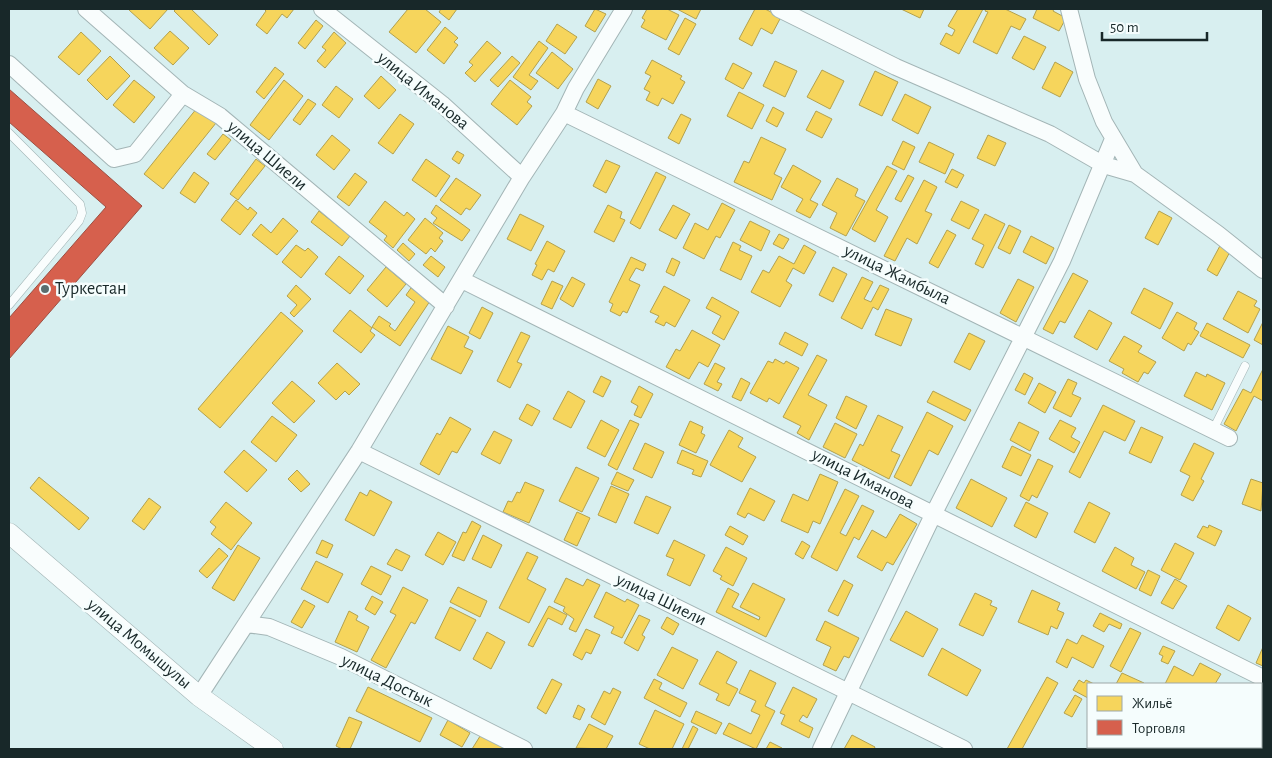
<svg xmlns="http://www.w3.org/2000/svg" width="1272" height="758" font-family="'Alegreya Sans',sans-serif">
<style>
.homes{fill:#f6d55c;stroke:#b3a14d}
.shops{fill:#d6604d;stroke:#9d4f42}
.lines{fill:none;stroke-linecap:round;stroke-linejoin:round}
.service-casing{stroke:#a3b5b6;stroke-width:9}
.minor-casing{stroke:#a3b5b6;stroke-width:18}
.tertiary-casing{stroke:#a3b5b6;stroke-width:21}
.service{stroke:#f9fdfd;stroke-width:8}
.minor{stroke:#f9fdfd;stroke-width:16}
.tertiary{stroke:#f9fdfd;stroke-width:20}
.poi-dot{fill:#5b6e6f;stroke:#f5fdfd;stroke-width:2}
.labels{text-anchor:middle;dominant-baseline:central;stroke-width:5;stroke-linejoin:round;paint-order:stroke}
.street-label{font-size:18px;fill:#182829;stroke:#f5fdfd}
.poi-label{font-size:18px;fill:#182829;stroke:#f5fdfd;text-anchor:start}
</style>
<rect width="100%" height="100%" fill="#d8eff0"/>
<path class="homes" d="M130,9H168L150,29L129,10Z
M176,9H191L218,35L209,45L174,11Z
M264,9H294L287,18L282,14L267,34L256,25L266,11Z
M408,9H425L441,22L416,53L389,32Z
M441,9H457L449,20L439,12Z
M595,9L606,14L595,32L585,26Z
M647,9H667L679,15L666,40L641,27L645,20L642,18Z
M677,9H701L696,19Z
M755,9H765L781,17L772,34L761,28L752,46L739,39Z
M901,9H924L920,18Z
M958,9H983L959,54L940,44L946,33L952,36L955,30L948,26Z
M986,9H1005L1026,19L1020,30L1011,26L997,54L973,42L988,12L985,11Z
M1037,9H1054L1053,11L1066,18L1059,31L1033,18Z
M685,18L696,24L679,55L668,49Z
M316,20L323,26L305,49L298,43Z
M557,24L577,37L565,54L546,41Z
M445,27L458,38L454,42L458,45L444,64L427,50Z
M170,31L189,48L173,65L154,48Z
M81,32L101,51L79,75L58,57Z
M334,32L346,43L325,68L317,61L326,50L322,47Z
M1024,36L1046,47L1034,70L1012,58Z
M487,41L501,53L475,82L465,73L473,65L469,62Z
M539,41L548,48L529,75L538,81L531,90L513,77Z
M552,52L573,69L558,89L536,73Z
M110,56L130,76L107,100L87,80Z
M512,56L520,63L498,87L490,80Z
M652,60L682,76L680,79L685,82L673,104L662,98L658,106L646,100L650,92L644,89L651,76L645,73Z
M775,61L797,71L785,97L763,86Z
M1055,62L1073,72L1060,97L1042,88Z
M733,63L752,73L743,89L725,79Z
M275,67L284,74L264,99L256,92Z
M822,70L844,81L830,109L807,97Z
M875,71L898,82L882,116L859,105Z
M381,76L396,90L379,109L364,96Z
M598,79L611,86L598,109L586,102Z
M134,80L155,97L134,123L113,105Z
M284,80L303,96L269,140L250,125Z
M510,80L531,97L527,102L532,106L517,125L491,104Z
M336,86L353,99L339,118L322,105Z
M739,92L764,105L752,129L727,116Z
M905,94L931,107L918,134L892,120Z
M308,99L316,104L300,125L293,120Z
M773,107L784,113L777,127L766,121Z
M197,108L216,123L163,189L144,174Z
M816,111L832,119L822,138L806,130Z
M400,114L414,124L393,154L378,143Z
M681,114L691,119L679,144L668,138Z
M223,134L231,140L215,160L207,154Z
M332,135L350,150L334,170L316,155Z
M988,135L1006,143L995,166L977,158Z
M761,137L786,149L774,174L782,178L772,200L734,182L744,161L749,163Z
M903,141L915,147L904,170L892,164Z
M929,142L954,154L945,174L919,162Z
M457,151L464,155L459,164L452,159Z
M256,159L265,166L238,200L230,194Z
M426,159L450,176L436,197L412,180Z
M606,160L620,166L606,193L593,186Z
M793,165L821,181L810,200L818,204L810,218L796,211L803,199L781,187Z
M887,166L897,171L876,210L888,217L875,242L852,229Z
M952,169L964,175L957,188L945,182Z
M194,172L209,183L195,203L180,193Z
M656,172L666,177L640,229L630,223Z
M355,173L367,182L349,206L337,197Z
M908,175L914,178L901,202L895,199Z
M456,178L481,195L470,210L466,208L461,215L440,200Z
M837,178L858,189L855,196L865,201L846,236L830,228L837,213L822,205Z
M924,180L937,187L925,211L932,214L917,244L907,238L895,261L884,256Z
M236,200L248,210L250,207L257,213L240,235L221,220Z
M385,201L404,216L407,212L415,219L393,248L384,240L387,236L369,222Z
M961,201L979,210L969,229L951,220Z
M722,203L735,210L720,238L716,236L704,259L683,248L695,223L708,230Z
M436,205L470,230L462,241L433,223L437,218L431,213Z
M608,205L622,212L620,218L625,220L614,242L594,232Z
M673,205L690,214L676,239L659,230Z
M319,211L350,236L342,246L311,222Z
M1159,211L1172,218L1158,245L1145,238Z
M520,214L544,226L531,251L507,239Z
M985,214L1005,224L983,268L975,264L984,245L972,239Z
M283,218L298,231L277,255L252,235L261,224L271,233Z
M425,218L443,233L439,238L443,241L435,252L431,248L426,254L408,240Z
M750,221L770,231L761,251L740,240Z
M1009,225L1021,231L1010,254L998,248Z
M947,230L956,235L938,268L929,263Z
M779,234L789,239L783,249L773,244Z
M1031,236L1054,248L1046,264L1023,252Z
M547,241L565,251L554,272L548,269L542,280L532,275L537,265L535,264Z
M733,242L741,246L739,250L752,256L741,280L720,270Z
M1222,242L1232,248L1217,276L1207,270Z
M403,243L415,254L409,261L397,250Z
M296,245L305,251L308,248L318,257L301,278L282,262Z
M804,245L816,252L804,274L793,268L786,281L792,285L780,307L751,292L763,270L769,273L779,256L794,264Z
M339,256L364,276L350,294L325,274Z
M431,256L445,267L438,277L423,265Z
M631,257L646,264L643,271L636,268L629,280L640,285L627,313L623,311L620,316L610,311L613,304L609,302Z
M672,258L680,262L674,276L666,272Z
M386,267L406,284L387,307L367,290Z
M833,267L847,274L833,302L819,295Z
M1073,273L1088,281L1065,323L1060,321L1053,334L1043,329Z
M572,277L585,284L573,307L560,299Z
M862,277L873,282L864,299L871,302L880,285L889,289L878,310L873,307L862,329L841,318Z
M1018,279L1034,287L1016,322L1000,313Z
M552,281L563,286L552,309L541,304Z
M296,285L311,299L294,317L290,313L297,305L287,296Z
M664,286L690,300L675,327L666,322L664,326L655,322L659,316L650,312Z
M411,288L430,301L400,346L372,327L379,316L391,324L389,326L395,331L415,302L406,295Z
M1144,288L1173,303L1160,329L1131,313Z
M1238,291L1257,301L1254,306L1260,309L1248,333L1223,319Z
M712,297L739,312L724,340L712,333L721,316L706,308Z
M482,307L493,313L480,339L469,333Z
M886,309L912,319L901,346L875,335Z
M350,310L372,328L370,331L375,335L361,353L333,331Z
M1089,310L1112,323L1097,350L1074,337Z
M281,312L303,331L220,428L198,409Z
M1177,312L1197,323L1194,329L1199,332L1191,345L1188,343L1184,351L1162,338Z
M1263,322V345L1254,340Z
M1207,323L1250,345L1243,358L1200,336Z
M448,326L469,337L464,347L473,351L461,374L431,359Z
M692,330L720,345L708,367L699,362L689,379L666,367L676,349L680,351Z
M521,332L530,336L517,362L522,364L510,388L497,381Z
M785,332L808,344L802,356L779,344Z
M969,333L985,341L970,370L954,362Z
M1124,336L1142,346L1138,352L1156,362L1148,374L1144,372L1138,382L1122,373L1124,369L1109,361Z
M817,355L827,360L808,395L827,405L809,440L797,433L801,426L783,417Z
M775,359L784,364L786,361L799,368L779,404L769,398L767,402L750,393L768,361L773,363Z
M337,363L360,384L349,395L345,391L336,400L318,383Z
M715,363L725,368L717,382L722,384L718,391L704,384Z
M1263,369V401L1254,396L1236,431L1224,424L1243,389L1251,393Z
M1196,372L1206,377L1207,374L1225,383L1212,410L1184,396Z
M1024,373L1033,378L1025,395L1015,390Z
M601,376L611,381L603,397L593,392Z
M741,378L750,383L741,401L732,397Z
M1068,379L1077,383L1072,394L1081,398L1071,417L1053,408Z
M292,381L315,401L294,423L272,403Z
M1039,383L1056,392L1045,413L1028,403Z
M639,386L653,394L641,418L634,415L638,406L631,402Z
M568,391L585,401L571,428L553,419Z
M933,391L971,410L965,421L927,402Z
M846,396L867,406L856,429L836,418Z
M527,404L540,411L532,426L519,419Z
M1103,405L1135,421L1125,441L1104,431L1080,478L1069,472Z
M927,412L953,426L938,455L929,450L911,486L894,477Z
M878,415L903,427L891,451L900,455L889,479L852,460L860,444L863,446Z
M272,416L297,435L276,462L251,442Z
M450,417L471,429L457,453L452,451L439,475L420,464L437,433L440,435Z
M601,420L619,430L605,457L587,448Z
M630,420L639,424L617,470L608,465Z
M1060,420L1076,428L1071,437L1080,442L1074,453L1049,439Z
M690,421L703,427L701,433L705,435L696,453L679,445Z
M1019,422L1039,432L1030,451L1010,440Z
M835,423L857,434L845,458L823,447Z
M1141,427L1163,437L1151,463L1129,453Z
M729,430L743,438L738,447L756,457L742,482L710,465Z
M494,431L512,440L500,464L481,454Z
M645,443L664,452L652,478L633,469Z
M1194,443L1214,453L1201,479L1204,481L1193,501L1181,495L1190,476L1180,471Z
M1012,446L1031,455L1021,476L1002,467Z
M244,450L267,470L247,492L224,472Z
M682,450L708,461L701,477L692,474L694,470L677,463Z
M1038,459L1053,466L1037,498L1032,495L1029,501L1020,496Z
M576,467L599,478L582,512L559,501Z
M297,470L310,484L301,492L288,479Z
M617,472L634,480L628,491L611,484Z
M820,474L838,482L820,524L813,521L808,533L781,521L793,494L808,501Z
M39,477L89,518L79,530L30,488Z
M971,479L1007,498L992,527L956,508Z
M1251,479L1263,483L1261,511L1242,504Z
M525,482L544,490L529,523L503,512L508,501L512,502L517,492L520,493Z
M611,486L629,494L616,523L598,515Z
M750,488L775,501L764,521L748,513L745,518L737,514Z
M845,489L859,496L840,533L846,536L862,505L874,511L859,540L854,537L837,571L811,557Z
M370,490L392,502L374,536L345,520L360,492L367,496Z
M646,496L671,507L658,534L634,523Z
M149,498L161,507L144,530L132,521Z
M226,502L252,523L231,550L211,534L216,527L210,522Z
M1026,502L1048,513L1036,538L1014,526Z
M1089,502L1110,513L1095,543L1074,532Z
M577,512L590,518L577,546L564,540Z
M900,514L917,524L893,565L887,562L882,571L857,557L872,530L886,538Z
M472,521L481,526L464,561L452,556L463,532L466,533Z
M1209,525L1222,531L1215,546L1197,537L1203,526L1208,528Z
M730,526L748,536L743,545L725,535Z
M438,532L456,542L443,565L425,555Z
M483,535L502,545L491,568L472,559Z
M322,540L333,545L327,558L316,553Z
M674,540L705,555L690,586L667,575L674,559L666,556Z
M802,541L810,546L803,559L795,554Z
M1175,543L1194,553L1180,580L1161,570Z
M238,545L260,558L234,601L212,588Z
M726,547L747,558L733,586L720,579L722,576L713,571Z
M1115,547L1134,558L1131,565L1145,572L1136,589L1102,571Z
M219,548L228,556L207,578L199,571Z
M396,549L410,556L402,571L387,564Z
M527,552L538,557L527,579L546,589L529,623L499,608Z
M316,561L343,574L328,603L301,589Z
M371,566L391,576L381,595L361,584Z
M1148,570L1160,576L1151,596L1139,590Z
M566,578L583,586L587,579L600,585L576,632L569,629L574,619L563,611L565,607L554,602Z
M1175,579L1187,586L1173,609L1161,603Z
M844,580L853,585L838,616L828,611Z
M753,583L785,599L766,637L716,612L728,588L739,594L732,607L759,620L760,617L740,607Z
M403,587L428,600L415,624L411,622L386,668L371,660L396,615L390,612Z
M458,587L487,601L480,617L450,602Z
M1032,590L1060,603L1057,610L1064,613L1057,629L1051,626L1048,635L1018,622Z
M606,592L625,602L627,599L639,605L622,638L611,633L614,627L594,617Z
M975,593L992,601L990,605L997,608L983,636L959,625Z
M372,596L383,602L375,615L365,609Z
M304,600L315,606L302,628L291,622Z
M1228,605L1251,618L1239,641L1216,628Z
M549,606L567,615L562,625L548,618L533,647L528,645Z
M450,607L476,620L460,651L435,638Z
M349,611L358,616L356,620L369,627L357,652L335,642Z
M906,611L938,629L923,657L890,640Z
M1100,613L1122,624L1120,629L1109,624L1104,632L1093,626Z
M639,615L650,620L642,635L645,637L638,651L624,643Z
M667,617L679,624L673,635L661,628Z
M825,621L859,638L849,658L844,656L836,671L823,665L831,647L816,640Z
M1130,628L1141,633L1121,672L1110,666Z
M586,629L600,635L591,654L586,652L582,660L573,655Z
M487,632L505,642L491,669L473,659Z
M1082,635L1104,646L1093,668L1072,657L1067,668L1056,662L1067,639L1077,644Z
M1163,646L1175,651L1168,664L1161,661L1163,656L1159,654Z
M672,647L698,660L683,689L657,675Z
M1263,647V666L1256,663Z
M942,648L981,670L967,696L928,675Z
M717,651L737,662L726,683L738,689L729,706L716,700L719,694L699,684Z
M1200,663L1221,674L1215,684H1165L1174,666L1193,676Z
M750,670L776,683L765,706L775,711L756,749L723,734L729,723L751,734L760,715L751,711L756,701L739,693Z
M1122,673L1144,683V684H1116Z
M1047,677L1058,683L1022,749H1007Z
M552,679L562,684L546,714L537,708Z
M654,679L662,683L659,689L687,703L680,717L644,698Z
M1079,680L1084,683L1086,680L1094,684H1088V698L1073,690Z
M368,687L432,718L420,742L356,711Z
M793,687L817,699L807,718L803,715L799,721L813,728L809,738L781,724L785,715L780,713Z
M613,688L621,692L605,725L591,717L604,691L610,694Z
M1075,695L1082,699L1072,717L1064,713Z
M578,705L585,709L580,720L573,717Z
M655,710L684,724L672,749H650L639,744Z
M696,711L722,723L716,734L691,722Z
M349,717L362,722L350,749H342L336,746Z
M448,720L470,733L462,747L440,735Z
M589,724L613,736L606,749L576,748Z
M693,726L698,729L688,749H682Z
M482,733L508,749H472Z
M852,735L875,747L874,749H844Z
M770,742L782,748L781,749H766Z"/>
<path class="shops" d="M9,89L142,206L9,359V318L106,207L9,122Z"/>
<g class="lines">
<g class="service-casing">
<path id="service" d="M9,133L80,204L82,213L79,221L9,305
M1213,430L1245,366"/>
</g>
<g class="minor-casing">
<path id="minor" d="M86,9L183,94L220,116L446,306
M322,9L442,104L522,177
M779,9L896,67L1050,134L1104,165L1135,174
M1069,9L1087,79L1104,122L1135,174L1218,234L1263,270
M9,64L114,159L135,154L183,94
M564,113L1229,438
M462,280L1263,678
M359,451L964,749
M246,624L269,627L341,657L524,749
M199,696L359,451L522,177L564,113L576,88L624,9
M821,749L933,515L1062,261L1113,139"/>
</g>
<g class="tertiary-casing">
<path id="tertiary" d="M9,533L199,696L273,749"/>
</g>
<use href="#service" class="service"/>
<use href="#minor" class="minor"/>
<use href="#tertiary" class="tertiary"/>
</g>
<circle class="poi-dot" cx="45" cy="289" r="5"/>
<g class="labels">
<g class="street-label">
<text transform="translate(423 91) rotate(39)">улица Иманова</text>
<text transform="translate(267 156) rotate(40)">улица Шиели</text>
<text transform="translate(897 275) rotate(26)">улица Жамбыла</text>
<text transform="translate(863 479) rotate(27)">улица Иманова</text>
<text transform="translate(661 600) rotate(26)">улица Шиели</text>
<text transform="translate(139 644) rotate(40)">улица Момышулы</text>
<text transform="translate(387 681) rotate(26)">улица Достык</text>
</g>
<g class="poi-label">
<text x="55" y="289">Туркестан</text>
</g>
</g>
<rect width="1272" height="758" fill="none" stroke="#182829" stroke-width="20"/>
<rect x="1087" y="683" width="175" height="65" fill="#f5fdfd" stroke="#9da8a8"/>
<rect x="1097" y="696" width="25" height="15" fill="#f6d55c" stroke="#9da8a8"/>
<text x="1132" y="708" font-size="15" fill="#182829">Жильё</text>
<rect x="1097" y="720" width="25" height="15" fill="#d6604d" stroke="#9da8a8"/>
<text x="1132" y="733" font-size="15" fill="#182829">Торговля</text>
<path d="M1102 32v8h105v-8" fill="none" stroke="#182829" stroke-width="2.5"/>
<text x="1110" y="32" font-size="15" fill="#182829" stroke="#f5fdfd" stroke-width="4" paint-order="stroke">50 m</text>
</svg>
